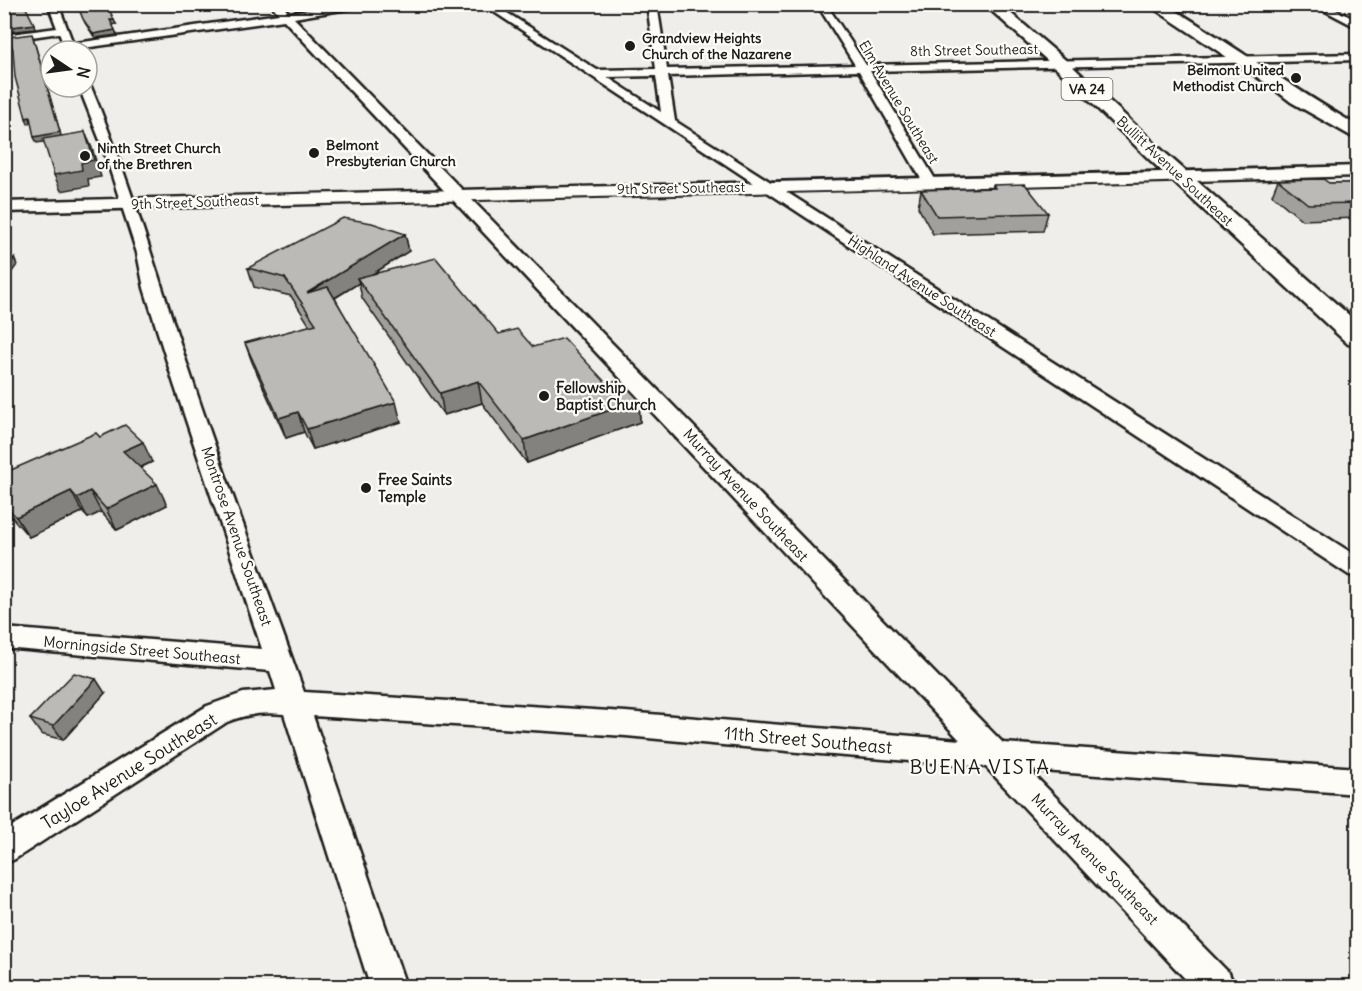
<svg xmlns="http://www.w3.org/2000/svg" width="1362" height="991" font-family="Delius,sans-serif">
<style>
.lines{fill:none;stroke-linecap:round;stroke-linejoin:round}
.minor-casing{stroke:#1c1c1c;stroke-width:5}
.tertiary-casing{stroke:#1c1c1c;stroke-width:5}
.primary-casing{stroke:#1c1c1c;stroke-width:5}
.minor{fill:#fdfcf7;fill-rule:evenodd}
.tertiary{fill:#fdfcf7;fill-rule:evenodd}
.primary{fill:#fdfcf7;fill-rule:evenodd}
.wall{fill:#a1a09d;stroke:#1c1c1c;stroke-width:1.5}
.shaded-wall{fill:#83827f;stroke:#1c1c1c;stroke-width:1.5}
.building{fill:#bbbab6;stroke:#1c1c1c;stroke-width:1.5}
.poi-dot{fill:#1c1c1c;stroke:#fdfcf7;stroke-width:2}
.labels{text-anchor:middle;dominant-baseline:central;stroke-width:4.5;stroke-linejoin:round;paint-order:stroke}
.far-poi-label{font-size:14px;font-weight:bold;fill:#1c1c1c;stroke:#fdfcf7;text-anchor:start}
.far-street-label{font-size:14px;fill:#1c1c1c;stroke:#fdfcf7}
.shield{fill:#fdfcf7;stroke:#605f5e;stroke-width:1.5}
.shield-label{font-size:14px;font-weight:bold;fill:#1c1c1c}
.poi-label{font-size:15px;font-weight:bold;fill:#1c1c1c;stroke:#fdfcf7;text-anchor:start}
.street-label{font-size:15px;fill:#1c1c1c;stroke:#fdfcf7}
.near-street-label{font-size:18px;fill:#1c1c1c;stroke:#fdfcf7}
.near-neighbourhood-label{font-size:20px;letter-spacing:1.5px;fill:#1c1c1c;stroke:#fdfcf7}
</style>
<rect width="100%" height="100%" fill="#f0eeea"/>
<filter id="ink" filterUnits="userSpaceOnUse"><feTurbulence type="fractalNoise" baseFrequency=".0167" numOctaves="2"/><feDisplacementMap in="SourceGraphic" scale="12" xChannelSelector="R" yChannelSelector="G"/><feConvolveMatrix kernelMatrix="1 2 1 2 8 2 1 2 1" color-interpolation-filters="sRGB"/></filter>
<g filter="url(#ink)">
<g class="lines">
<g class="minor-casing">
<path id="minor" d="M48,4H58L72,41L71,43H63L59,33L4,41V35L57,28Z
M271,4H281L289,13L349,4H377L294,18L1003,743L1358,768V794L1029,770L1229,973L1234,986H1192L986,767L820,754L626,736L313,716L406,986H370L284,714C263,712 247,714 227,722L15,859L4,864V831L207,706L243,693L276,690L270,671L4,648V628L262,649L174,384L144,288L137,253L103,148L79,87H87V84L91,87C131,183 159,281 192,379C227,484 267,588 304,692L626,712L960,740L284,20L69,50L64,47L69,44L279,14Z
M482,4H493L597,70L656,69L647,4H657L667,69L855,65L817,4H826L866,65L1358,54V60L870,71L938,184L931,188L924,184L859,71L668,76L675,121L1358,557V578L1349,575ZM656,76L661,112L607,77Z
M1312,4H1324L1358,21V28Z"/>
</g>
<g class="tertiary-casing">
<path id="tertiary" d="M1358,166V176C907,190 456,200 4,212V202C456,189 907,180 1358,166Z"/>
</g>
<g class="primary-casing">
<path id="primary" d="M984,4H1000L1070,64L1164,152L1358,323V346L1348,344L1150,160L1058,70Z
M1147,4H1165C1230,43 1292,88 1358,126V140L1291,102L1269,85Z"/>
</g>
<use href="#minor" class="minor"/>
<use href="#tertiary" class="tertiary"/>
<use href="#primary" class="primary"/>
</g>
<path class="wall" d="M77,4L116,24L112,25L117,35L95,38L85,23Z
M1278,180L1329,183H1358V218L1302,220L1272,195Z
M993,185L1048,213L1043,231L933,234L918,207L921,190L993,188Z
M405,234L409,251L373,274L499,334L533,347L639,400L640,422L527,463L482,403L444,415L362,298L359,283L335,298L401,422L313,449L304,432L286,438L252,362L245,343L310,326L291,296L254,287L248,268Z
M100,437L152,462L140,468L167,505L117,530L101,512L88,518L82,512L29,537L4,508V473Z
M105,693L63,740L41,734L30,719Z"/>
<path class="shaded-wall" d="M110,20H114L116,24L112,25Z
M34,24L35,29L7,32L5,28Z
M115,30L117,35L95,38L93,34Z
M32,34L62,139L37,143L34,137Z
M30,117L33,123L28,124L26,118Z
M85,132L92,148L101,177L88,179L89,186L61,191L54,175L81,163Z
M405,234L409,251L360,282L357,278L359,283L313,311L307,293Z
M14,258L17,265L4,283V272Z
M478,381L482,403L444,415L440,393Z
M639,400L640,422L527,463L524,440Z
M396,402L401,422L313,449L307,429Z
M298,412L304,432L286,438L279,418Z
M143,442L152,462L132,471L123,451Z
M157,484L167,505L117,530L106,509Z
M71,491L82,512L29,537L16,517Z
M90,491L101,512L88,518L77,498Z
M96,679L105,693L63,740L53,726Z"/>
<path class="building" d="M4,4H24L34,24L5,28L4,25Z
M77,4H107L114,20H110L115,30L93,34L83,19Z
M32,34L60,132L34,137L30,117L26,118L15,77L13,50L9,37Z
M85,132L94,160L81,163L82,170L54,175L43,139Z
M1323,179L1329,183H1358V203L1308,204L1278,180Z
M1025,184L1048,213L937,216L921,190L995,188L993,185Z
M343,218L372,223L405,234L307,293L328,287L396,402L307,429L298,412L279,418L245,343L316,324L285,278L248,268Z
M14,258L4,272V260Z
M436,258L499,334L517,329L533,347L564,338L607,384L620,380L639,400L524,440L478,381L440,393L357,278Z
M125,425L143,442L123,451L157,484L106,509L90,491L77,498L71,491L16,517L4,503V473L96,433L100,437Z
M74,673L96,679L53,726L30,719Z"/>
</g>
<g class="poi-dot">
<circle cx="630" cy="46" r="6"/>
<circle cx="1296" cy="78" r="6"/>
<circle cx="314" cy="153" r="6"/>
<circle cx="85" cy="156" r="6"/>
<circle cx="544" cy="396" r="6"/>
<circle cx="366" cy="488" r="6"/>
</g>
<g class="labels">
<g class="far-poi-label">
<text x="642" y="38">Grandview Heights<tspan x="642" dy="16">Church of the Nazarene</tspan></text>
<text x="1284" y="70" text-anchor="end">Belmont United<tspan x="1284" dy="16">Methodist Church</tspan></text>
<text x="326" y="145">Belmont<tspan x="326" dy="16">Presbyterian Church</tspan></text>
<text x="97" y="148">Ninth Street Church<tspan x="97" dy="16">of the Brethren</tspan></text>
</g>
<g class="far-street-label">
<text transform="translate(974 50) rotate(-1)">8th Street Southeast</text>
<text transform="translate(899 102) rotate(59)">Elm Avenue Southeast</text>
<text transform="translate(1175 171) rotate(43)">Bullitt Avenue Southeast</text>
<text transform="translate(681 188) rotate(-1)">9th Street Southeast</text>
<text transform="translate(195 202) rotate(-2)">9th Street Southeast</text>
<text transform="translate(922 286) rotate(33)">Highland Avenue Southeast</text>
</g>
<rect class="shield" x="1061.5" y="78" width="51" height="22" rx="4.5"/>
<g class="shield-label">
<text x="1087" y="89">VA 24</text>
</g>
<g class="poi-label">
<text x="556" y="387">Fellowship<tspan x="556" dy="17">Baptist Church</tspan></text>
<text x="378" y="479">Free Saints<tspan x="378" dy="17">Temple</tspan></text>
</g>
<g class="street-label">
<text transform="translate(746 495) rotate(47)">Murray Avenue Southeast</text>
<text transform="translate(237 536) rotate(71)">Montrose Avenue Southeast</text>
<text transform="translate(142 650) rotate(5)">Morningside Street Southeast</text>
<text transform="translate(1095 859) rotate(46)">Murray Avenue Southeast</text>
</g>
<g class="near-street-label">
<text transform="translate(808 740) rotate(5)">11th Street Southeast</text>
<text transform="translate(129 771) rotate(-32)">Tayloe Avenue Southeast</text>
</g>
<g class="near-neighbourhood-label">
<text x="980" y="766">BUENA VISTA</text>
</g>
</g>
<rect width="1362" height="991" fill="none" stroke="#fdfcf7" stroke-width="24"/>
<rect x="12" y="12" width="1338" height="967" fill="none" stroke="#1c1c1c" stroke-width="2" filter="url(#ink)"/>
<g transform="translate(69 69) rotate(103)"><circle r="28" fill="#fdfcf7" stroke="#a3a29f" stroke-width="1.5"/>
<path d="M0-4.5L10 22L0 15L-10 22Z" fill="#1c1c1c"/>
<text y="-9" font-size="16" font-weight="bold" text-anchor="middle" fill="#1c1c1c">N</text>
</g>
</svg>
